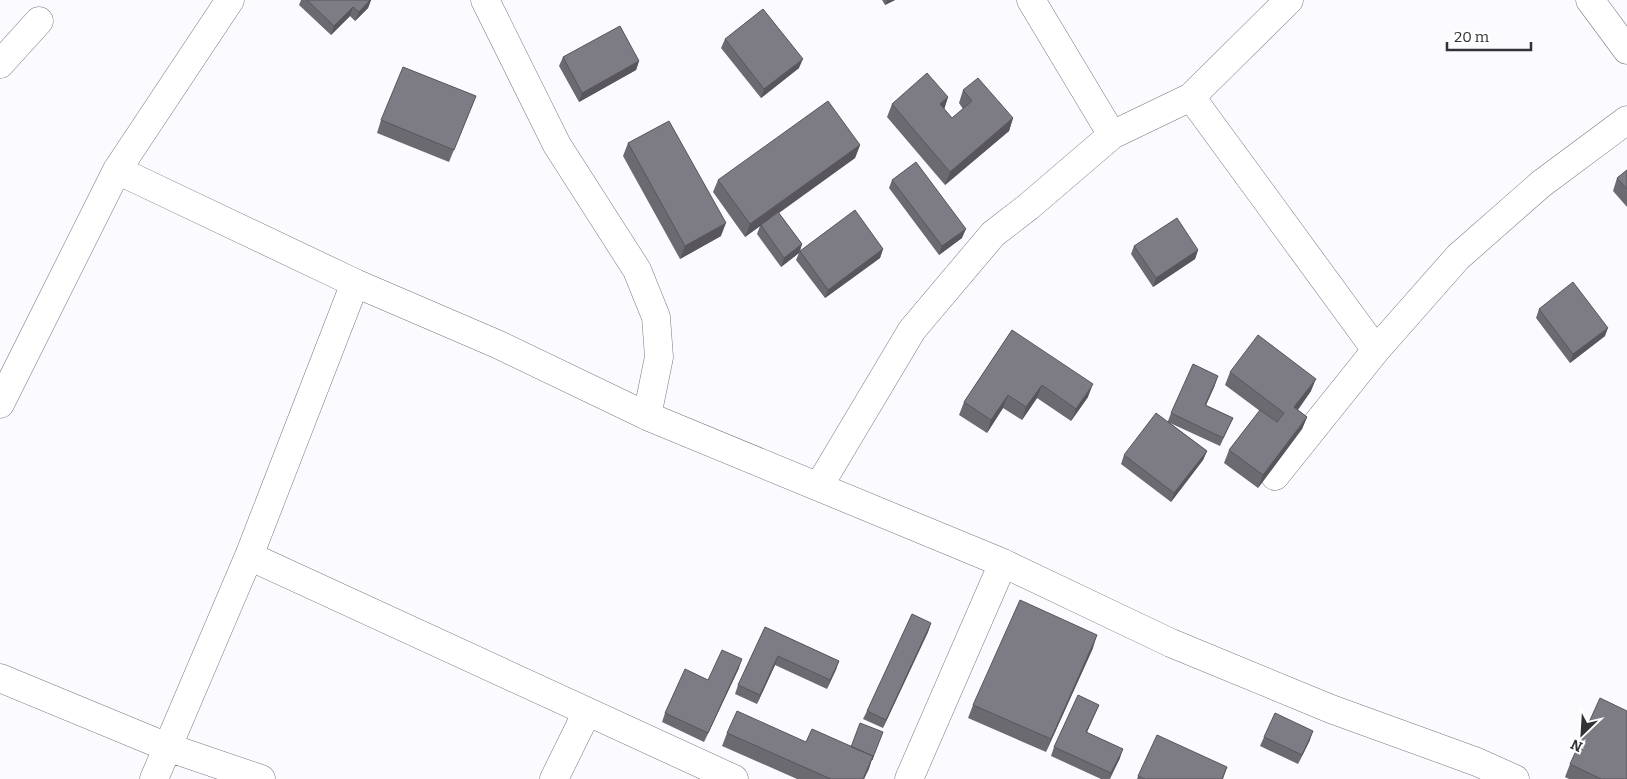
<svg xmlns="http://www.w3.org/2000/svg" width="1627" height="779" font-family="Bitter,serif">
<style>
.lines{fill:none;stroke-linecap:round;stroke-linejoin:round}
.minor-casing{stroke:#7a7881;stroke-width:29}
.minor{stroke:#fff;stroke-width:28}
.wall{fill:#6c6a71}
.shaded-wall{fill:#58565c}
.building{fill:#7d7b83;stroke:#58565c}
</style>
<rect width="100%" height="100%" fill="#fbfafe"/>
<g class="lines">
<g class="minor-casing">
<path id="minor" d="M485,0L557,145L637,270L656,317L659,357L647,416
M1031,0L1112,135
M1590,0L1627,50
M0,64L39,21
M1191,97L1376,350
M117,170L355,283L497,344L647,416L1003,563L1171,643L1331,709L1477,762L1515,779
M0,404L117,170L230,0
M1275,476L1376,350L1458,257L1541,184L1627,120
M819,486L912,330L993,234L1028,207L1112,135L1191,97L1289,0
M249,556L734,779
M0,678L167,747L261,779
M154,779L249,556L355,283
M554,779L587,712
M909,779L1003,563"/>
</g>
<use href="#minor" class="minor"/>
</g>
<path class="wall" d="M301,0H371L368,8L355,21L350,16L331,35L299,5Z
M882,0H895L885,5Z
M725,39L799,68L761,98L721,48Z
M563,57L639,61L636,70L579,102L559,66Z
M963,90L1013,118L1009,131L945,185L887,117L892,104L948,97L944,109L952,118L963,109L959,103Z
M476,96L449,162L377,133L381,120Z
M628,143L721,236L680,259L623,156Z
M860,145L855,158L779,213L802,244L800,251L883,249L880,258L825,298L796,260L799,253L781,267L757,234L760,226L745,237L713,192L718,180Z
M1627,170V207L1613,191L1617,178Z
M892,180L962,238L939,255L889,188Z
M1134,246L1198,250L1195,259L1153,287L1131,254Z
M1539,309L1605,336L1570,363L1536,318Z
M1012,330L1088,397L1071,421L1037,398L1022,420L1003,408L987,433L959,415L964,402Z
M1230,372L1311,391L1298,410L1307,417L1302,429L1258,488L1224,463L1229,450L1260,411L1225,385Z
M1215,385L1206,405L1233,418L1220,446L1170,423L1207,451L1203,460L1171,502L1121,464L1124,455L1168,421L1171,413Z
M931,623L928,632L883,728L863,719L867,711Z
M765,627L839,661L827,689L775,665L757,704L735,694L738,685Z
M1093,648L1046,752L968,718L973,705Z
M739,668L704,742L662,722L665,713L708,680Z
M1099,705L1087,732L1120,758L1110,779H1101L1051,756L1054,747Z
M883,732L864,779H797L722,746L727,733L851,747Z
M1264,737L1310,740L1298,764L1260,746Z
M1570,764L1627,779H1569L1565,777Z
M1227,767L1223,779H1137L1138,776Z"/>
<path class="shaded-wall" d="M370,0H371L368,8L355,21L359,12Z
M887,0H895L885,5Z
M353,7L350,16L331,35L334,26Z
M803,59L799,68L761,98L764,89Z
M639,61L636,70L579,102L582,93Z
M948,97L944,110L940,104Z
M1013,118L1009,131L945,185L950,172Z
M860,145L855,158L745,237L750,224Z
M726,223L721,236L680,259L685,246Z
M966,229L962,238L939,255L942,246Z
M802,244L799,253L781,267L784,258Z
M883,249L880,258L825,298L828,290Z
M1198,250L1195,259L1153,287L1156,278Z
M1608,328L1605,336L1570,363L1573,354Z
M1218,376L1215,385L1202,414L1205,405Z
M1316,379L1311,391L1290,420L1294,407Z
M1093,384L1088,397L1071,421L1076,409Z
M1042,385L1037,398L1022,420L1026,407Z
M1008,395L1003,408L987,433L991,420Z
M1307,417L1302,429L1258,488L1263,475Z
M1207,451L1203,460L1171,502L1174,493Z
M931,623L928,632L883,728L886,720Z
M1097,635L1093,648L1046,752L1051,739Z
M778,656L775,665L757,704L760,695Z
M742,659L739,668L704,742L708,733Z
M839,661L836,670L827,689L830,680Z
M1099,705L1083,741L1086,732Z
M1313,731L1310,740L1298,764L1302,755Z
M1123,749L1120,758L1109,779L1111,773Z
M873,756L869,769L864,779H863Z"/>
<path class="building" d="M307,0H370L359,12L353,7L334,26Z
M763,9L803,59L764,89L725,39Z
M620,26L639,61L582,93L563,57Z
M403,67L476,96L454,150L381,120Z
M927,73L948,97L940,104L952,118L972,101L963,90L978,78L1013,118L950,172L892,104Z
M828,101L860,145L750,224L718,180Z
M669,121L726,223L685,246L628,143Z
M916,162L966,229L942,246L892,180Z
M1627,170V189L1617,178Z
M855,210L883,249L828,290L800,251Z
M778,212L802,244L784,258L761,225Z
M1177,218L1198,250L1156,278L1134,246Z
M1573,282L1608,328L1573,354L1539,309Z
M1012,330L1093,384L1076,409L1042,385L1026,407L1008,395L991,420L964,402Z
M1258,335L1316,379L1294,407L1307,417L1263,475L1229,450L1260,410L1277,422L1284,413L1230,372Z
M1193,364L1218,376L1205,405L1233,418L1223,438L1171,413Z
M1156,413L1207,451L1174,493L1124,455Z
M1020,600L1097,635L1051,739L973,705Z
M912,614L931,623L886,720L867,711Z
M765,627L839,661L830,680L778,656L760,695L738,685Z
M722,650L742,659L708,733L665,713L685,669L708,680Z
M1078,695L1099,705L1086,732L1123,749L1111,773L1054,747Z
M1600,698L1627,711V779H1601L1570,764Z
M737,711L806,742L812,729L873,756L863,779H831L727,733Z
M1275,713L1313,731L1302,755L1264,737Z
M860,723L883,732L872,760L873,756L851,747Z
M1157,735L1227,767L1222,779H1145L1138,776Z"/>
<g transform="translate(1582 734) rotate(205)" stroke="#ffffff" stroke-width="4" paint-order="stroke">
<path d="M0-4L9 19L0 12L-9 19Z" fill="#323135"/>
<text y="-8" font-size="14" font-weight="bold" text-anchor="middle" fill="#323135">N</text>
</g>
<path d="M1447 42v8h84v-8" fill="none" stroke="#323135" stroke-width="2.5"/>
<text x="1454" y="42" font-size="15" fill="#323135" stroke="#ffffff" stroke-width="4" paint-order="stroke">20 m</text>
</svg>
